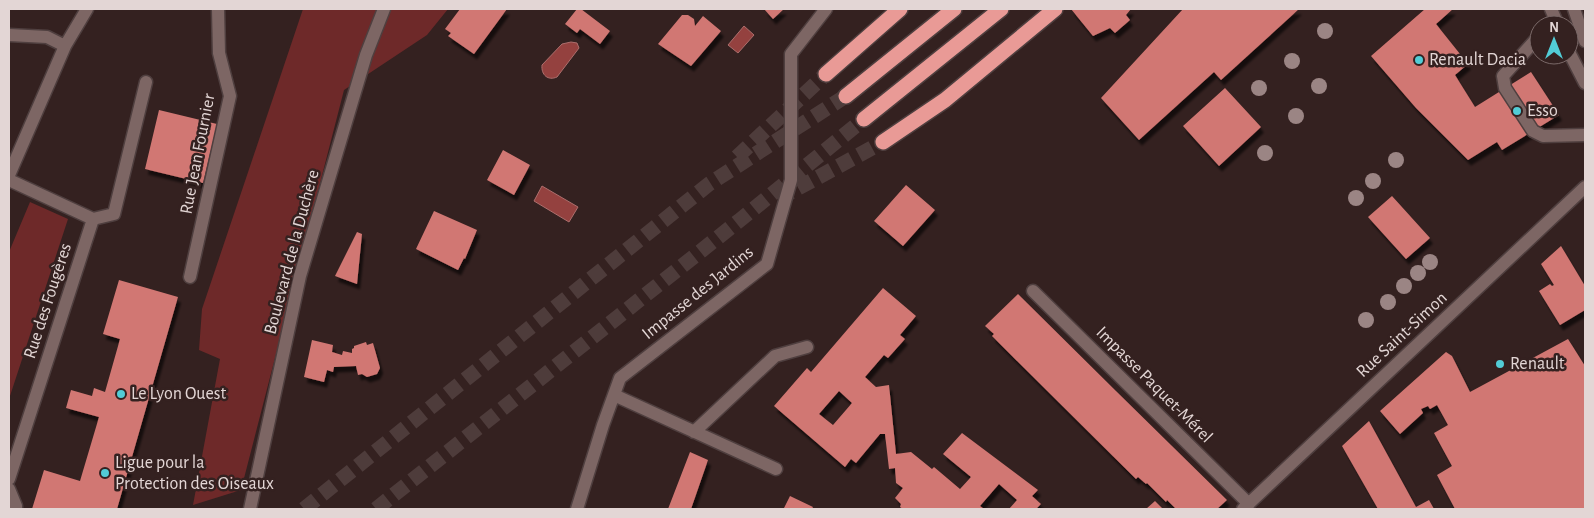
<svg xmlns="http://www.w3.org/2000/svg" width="1594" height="518" font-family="'Alegreya Sans',sans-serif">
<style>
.green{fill:#6e2929}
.water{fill:#94413f;stroke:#ac6e6c}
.building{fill:#d17773;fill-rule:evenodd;filter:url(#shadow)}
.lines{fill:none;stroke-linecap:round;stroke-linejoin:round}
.highway-tunnel{stroke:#4e3c3b;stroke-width:15;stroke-dasharray:15 8;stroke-linecap:butt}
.minor-casing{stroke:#4f3f3f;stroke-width:15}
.highway-casing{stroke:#4f3f3f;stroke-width:18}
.minor{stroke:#7d6664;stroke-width:12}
.highway{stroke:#e99a96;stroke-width:15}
.tree{fill:#9b8584}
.poi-dot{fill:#52ccd6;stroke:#342120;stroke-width:2}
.labels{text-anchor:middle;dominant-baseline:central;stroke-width:5;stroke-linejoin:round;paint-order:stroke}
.poi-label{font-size:18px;fill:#e3d6d5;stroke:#342120;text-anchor:start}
.street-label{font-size:18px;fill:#e3d6d5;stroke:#342120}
</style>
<defs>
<filter id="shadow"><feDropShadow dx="3" dy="5.5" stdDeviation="1" flood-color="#0009"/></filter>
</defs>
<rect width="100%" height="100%" fill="#342120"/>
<path class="green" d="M303,9H448L427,35L344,90L241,490L193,505L220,359L199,350L202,309Z
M30,202L68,219L9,399V252Z"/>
<path class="water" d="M744,26L754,35L738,53L728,45Z
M571,42L577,43L579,48L557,77C548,81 541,75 542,65L562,44Z
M542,186L578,207L569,222L534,201Z"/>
<path class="building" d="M460,9H507L474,54L448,36L451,33L445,29Z
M577,9H581L610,31L600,44L580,29L577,33L565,24Z
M764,9H784L773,19Z
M1071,9H1131L1126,15L1130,20L1115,33L1110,28L1093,36Z
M1183,9H1299L1221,80L1214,72L1139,140L1101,98Z
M1425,9H1453L1436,24L1468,64L1455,75L1475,107L1531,72L1559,115L1502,150L1497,142L1468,160L1416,108L1371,56Z
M682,15H688L694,19L695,26L703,16L721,31L691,66L658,44Z
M1225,88L1261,127L1219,166L1183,126Z
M159,110L217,124L203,183L145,169Z
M503,150L530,165L514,195L487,180Z
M906,185L935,210L903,246L874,221Z
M1392,196L1430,238L1406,259L1368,217Z
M434,211L477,230L465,259L464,258L458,270L416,249Z
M357,232L362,234L357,284L335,276Z
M1561,246L1585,286V310L1560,325L1539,291L1550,284L1552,286L1554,285L1541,264Z
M119,280L178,297L117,509H32L44,470L80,481L99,417L66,408L71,390L92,396L94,388L105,392L120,339L103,334Z
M883,288L916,316L900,335L905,339L888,358L884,355L865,377L876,387L889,385L896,454L911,452L932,469L934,467L960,489L971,477L943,454L962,433L1038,490L1032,496L1041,504L1036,509H1009L1017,500L999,484L980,506L984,509H903L900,507L901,504L895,498L903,488L896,483L895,468L889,469L885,434H880L856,463L851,459L845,467L774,406L807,368L811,372ZM839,391L852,403L833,425L819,414Z
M1018,294L1116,391L1227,500L1217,509H1174L1175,508L1167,500L1166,502L1147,483L1146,484L1138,477L1136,479L1012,356L992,336L994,334L985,326Z
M1568,339L1585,366V509H1455L1437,475L1452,466L1434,433L1448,425L1437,405L1430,409L1428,406L1421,409L1423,413L1400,434L1380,411L1446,352L1452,356L1470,392Z
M312,340L333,345L332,352L342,355L343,351L352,353V349L354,348V346L366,342L367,345L373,343L380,368L377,374L367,377L362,374L358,375L356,366L334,367L333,372L327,370L324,382L304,377Z
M1369,421L1416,507L1429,500L1434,509H1378L1342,446Z
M690,452L708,460L691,509H668Z
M790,496L813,507L812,509L784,508Z
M1155,501L1163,509H1146Z"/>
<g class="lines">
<path class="highway-tunnel" d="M737,157L826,74
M778,199L883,142
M304,509L709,184L846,96
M376,509L740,220L864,119"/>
<g class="minor-casing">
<path id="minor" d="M1551,9L1558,25
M1574,9L1585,41
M9,35L47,37L65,46
M1539,36L1503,76L1505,88L1533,131L1543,136L1585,135
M1569,52L1585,83
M9,175L65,46L87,9
M9,180L93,219L114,214L146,82
M190,277L230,96L219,53L218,9
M1033,291L1249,504
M614,395L776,469
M694,432L775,356L807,347
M9,479L93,219
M9,489L16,506V509
M250,509L300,276L366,55L384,9
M577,509L603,425L620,378L767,264L791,180V54L826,9
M1243,509L1585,187"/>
</g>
<g class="highway-casing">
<path id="highway" d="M826,74L900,9
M846,96L954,9
M864,119L1001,9
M883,142L945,100L1055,9"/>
</g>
<use href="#minor" class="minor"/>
<use href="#highway" class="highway"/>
</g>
<g class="tree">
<circle cx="1325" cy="31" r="8"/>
<circle cx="1292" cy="61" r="8"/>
<circle cx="1319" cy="86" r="8"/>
<circle cx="1259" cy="88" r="8"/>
<circle cx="1296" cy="116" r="8"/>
<circle cx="1265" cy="153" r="8"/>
<circle cx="1396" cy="160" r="8"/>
<circle cx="1373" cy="181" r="8"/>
<circle cx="1356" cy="198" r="8"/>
<circle cx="1430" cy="262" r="8"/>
<circle cx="1418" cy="273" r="8"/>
<circle cx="1404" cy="286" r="8"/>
<circle cx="1388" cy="302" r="8"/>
<circle cx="1366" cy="320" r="8"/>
</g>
<g class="poi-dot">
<circle cx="1419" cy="60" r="5"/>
<circle cx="1517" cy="111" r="5"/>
<circle cx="1500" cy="364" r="5"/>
<circle cx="121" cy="394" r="5"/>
<circle cx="105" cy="473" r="5"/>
</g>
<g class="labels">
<g class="poi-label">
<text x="1429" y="60">Renault Dacia</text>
<text x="1527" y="111">Esso</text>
<text x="1510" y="364">Renault</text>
<text x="131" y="394">Le Lyon Ouest</text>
<text x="115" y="463">Ligue pour la<tspan x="115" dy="21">Protection des Oiseaux</tspan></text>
</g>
<g class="street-label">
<text transform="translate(198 154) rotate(-79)">Rue Jean Fournier</text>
<text transform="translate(292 252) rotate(-75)">Boulevard de la Duchère</text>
<text transform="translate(698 293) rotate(-39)">Impasse des Jardins</text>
<text transform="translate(48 301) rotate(-72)">Rue des Fougères</text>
<text transform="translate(1402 335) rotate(-43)">Rue Saint-Simon</text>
<text transform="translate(1154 385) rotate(45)">Impasse Paquet-Mérel</text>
</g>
</g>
<rect width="1594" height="518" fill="none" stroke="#e3d6d5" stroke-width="20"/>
<g transform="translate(1554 40)"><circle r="24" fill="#342120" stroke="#7a6968"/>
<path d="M0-4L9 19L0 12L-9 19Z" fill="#52ccd6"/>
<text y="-8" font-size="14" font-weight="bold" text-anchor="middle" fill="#e3d6d5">N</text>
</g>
</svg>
